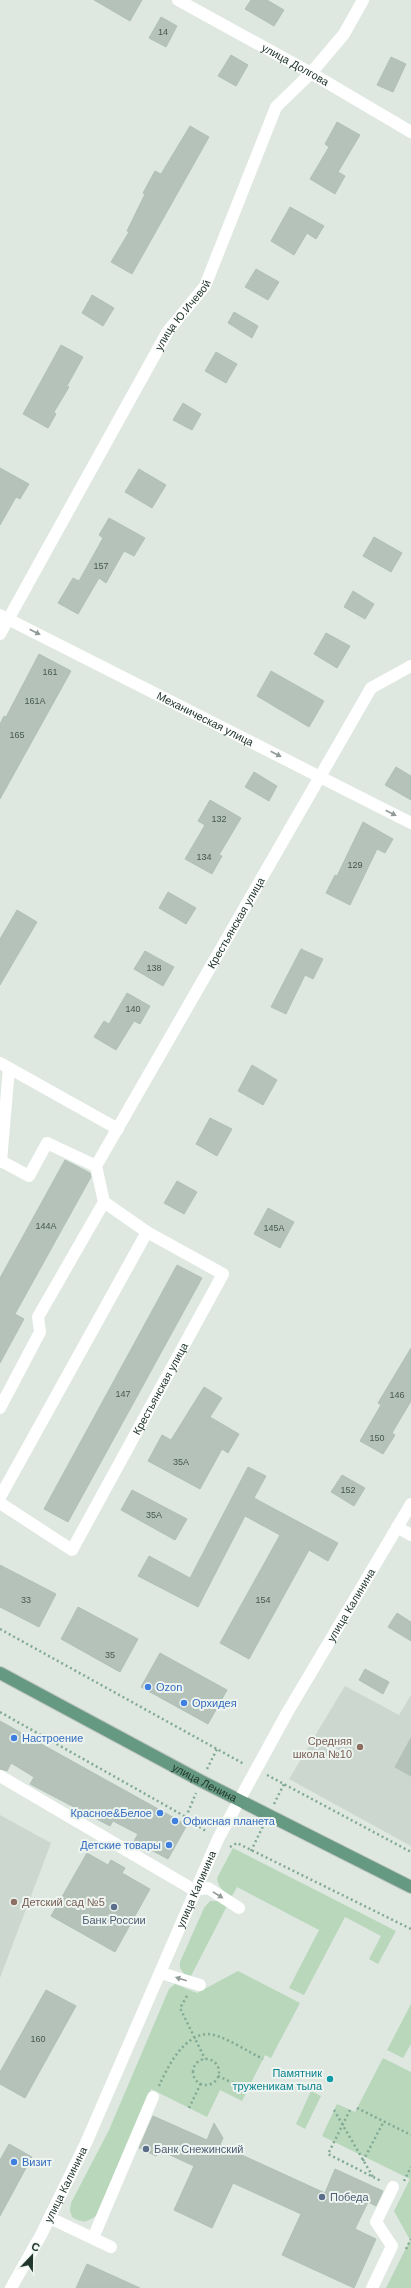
<svg xmlns="http://www.w3.org/2000/svg" width="411" height="2288" font-family="Arial,sans-serif">
<style>
.built{fill:#ccd7d0}
.green{fill:#b8d7bb}
.building{fill:#b4c2ba;stroke:#b1c1b7}
.lines{fill:none;stroke-linecap:round;stroke-linejoin:round}
.major-casing{stroke:#bcc3c0;stroke-width:14}
.path{stroke:#81a994;stroke-width:2.5;stroke-dasharray:2 3;stroke-linecap:butt}
.minor{stroke:#fff;stroke-width:12}
.major{stroke:#669982;stroke-width:12}
.oneway{fill:#909a96}
.shop-dot{fill:#3f7fe0;stroke:#eef5f0;stroke-width:1.5}
.education-dot{fill:#8d6e63;stroke:#eef5f0;stroke-width:1.5}
.service-dot{fill:#5c6f8a;stroke:#eef5f0;stroke-width:1.5}
.culture-dot{fill:#0f9aa8;stroke:#eef5f0;stroke-width:1.5}
.labels{text-anchor:middle;dominant-baseline:central;stroke-width:4;stroke-linejoin:round;paint-order:stroke}
.number-label{font-size:9px;fill:#465950}
.street-label{font-size:11px;fill:#21362c;stroke:#eef5f0}
.shop-label{font-size:11px;fill:#366cbe;stroke:#eef5f0;text-anchor:start}
.education-label{font-size:11px;fill:#785e54;stroke:#eef5f0;text-anchor:end}
.service-label{font-size:11px;fill:#4e5e75;stroke:#eef5f0;text-anchor:start}
.culture-label{font-size:11px;fill:#0d838f;stroke:#eef5f0;text-anchor:end}
</style>
<rect width="100%" height="100%" fill="#dee8e1"/>
<path class="built" d="M345,1686L399,1715L411,1695V1846L289,1779Z
M0,1815L51,1843L0,1978Z"/>
<path class="green" d="M233,1848L396,1931L378,1964L369,1959L381,1936L345,1917L304,1995L289,1988L319,1930L237,1887L232,1896C224,1893 218,1887 217,1878Z
M210,1901H219L227,1906L191,1976L185,1975L180,1968V1962L204,1908Z
M238,1971L300,2003L271,2058L265,2055L242,2101L220,2090L207,2117L151,2089L96,2216C86,2223 82,2223 72,2217L70,2210L71,2203L109,2130L169,1989L175,1984L197,1993Z
M411,2004V2044L403,2058L387,2050Z
M383,2058L411,2072V2288H386L410,2240L394,2211L410,2179L322,2136L337,2104L355,2112Z
M311,2091L321,2096L305,2129L296,2124Z"/>
<path class="building" d="M94,0H142L130,21Z
M251,0H267L284,10L274,26L245,9Z
M161,17L177,26L166,47L149,38Z
M231,55L248,65L236,86L218,76Z
M391,57L406,64L393,92L377,85Z
M337,122L360,135L338,172L345,176L335,194L310,179L329,147L325,144Z
M190,126L209,137L132,274L111,262L129,232L127,231L145,194L143,193L155,171L161,174Z
M290,207L324,226L316,239L307,233L294,255L271,241Z
M256,269L279,282L268,300L245,287Z
M92,295L114,308L103,326L82,313Z
M234,312L258,326L252,338L228,323Z
M61,345L83,357L67,386L69,387L54,412L56,414L48,428L23,414Z
M216,352L237,364L226,383L205,371Z
M183,403L201,414L192,430L173,420Z
M0,468L29,484L20,499L16,497L0,525Z
M139,469L166,485L152,508L125,492Z
M109,518L145,538L134,556L124,551L106,583L99,578L78,614L58,603L73,578L79,581L103,538L99,535Z
M374,537L402,553L391,572L363,556Z
M353,591L374,604L365,619L344,607Z
M326,633L350,646L337,668L314,654Z
M39,654L71,671L0,799V724L4,716L6,717Z
M271,671L324,701L309,727L257,696Z
M396,767L411,776V800L385,785Z
M254,772L277,786L269,801L245,787Z
M210,800L241,818L219,855L222,856L212,874L185,859L205,825L198,821Z
M363,822L393,839L385,853L377,849L350,905L326,893L335,875L337,876Z
M168,892L196,908L186,924L159,908Z
M17,910L37,922L0,985V939Z
M301,949L323,959L313,979L305,975L286,1014L271,1007Z
M145,951L174,967L163,986L134,969Z
M127,993L150,1006L140,1024L134,1021L116,1050L94,1037L104,1021L109,1024Z
M252,1065L277,1080L263,1105L238,1091Z
M210,1118L232,1129L217,1156L196,1144Z
M65,1160L90,1173L91,1177L15,1314L24,1319L0,1363V1278Z
M177,1181L197,1192L184,1214L164,1203Z
M268,1208L294,1222L280,1248L254,1234Z
M177,1265L202,1278L68,1522L44,1509Z
M411,1348V1401L392,1433L395,1435L383,1454L360,1441L381,1405L378,1403Z
M204,1387L222,1398L210,1417L239,1434L228,1453L222,1449L200,1489L148,1461L162,1435L171,1440Z
M248,1467L266,1476L254,1498L338,1543L328,1561L309,1550L249,1659L220,1643L280,1535L245,1516L198,1607L138,1576L149,1556L190,1578Z
M342,1475L365,1488L354,1506L331,1492Z
M132,1490L187,1519L175,1540L121,1510Z
M0,1565L56,1594L39,1627L0,1607Z
M78,1607L138,1639L120,1672L61,1639Z
M397,1613L411,1622V1641L388,1627Z
M160,1653L227,1690L208,1724L141,1687Z
M365,1669L389,1682L383,1694L359,1680Z
M0,1721L187,1825L168,1859L134,1841L138,1834L113,1821L110,1826L30,1784L34,1777L11,1763L7,1771L0,1769Z
M411,1738V1776L395,1767Z
M87,1853L108,1865L111,1860L125,1868L122,1873L150,1889L115,1952L51,1916Z
M46,1990L76,2006L25,2098L0,2084V2072Z
M153,2116L207,2140L214,2123L223,2138L220,2145L325,2193L335,2169L383,2191L376,2206L368,2202L355,2229L376,2239L354,2288L282,2255L301,2214L233,2183L212,2228L174,2210L194,2166L159,2150L156,2156L139,2148Z
M9,2144L32,2157L0,2216V2160Z
M87,2264L140,2288H76Z"/>
<g class="lines">
<g class="major-casing">
<g id="major">
<path id="s7" d="M0,1673L201,1781L411,1887"/>
</g>
</g>
<path class="path" d="M0,1629L244,1764
M0,1712L186,1817L207,1832
M207,1769L217,1749
M267,1775L411,1852
M274,1804L284,1784
M186,1817L196,1793
M230,1847L237,1843L411,1929
M251,1851L263,1826
M187,1996L180,2008L205,2059
M193 2072a13 13 0 1 1 26 0a13 13 0 1 1-26 0Z
M218,2076L248,2090
M159,2086C168,2066 183,2036 207,2034C222,2034 250,2053 263,2059
M189,2108L201,2083
M357,2108L411,2135
M334,2110L373,2177
M350,2110L328,2154L381,2181
M363,2161L384,2121
M404,2181L411,2167
M406,2249L411,2239"/>
<g class="minor">
<path id="s1" d="M178,0L311,73L411,132"/>
<path id="s2" d="M0,615L411,823"/>
<path id="s3" d="M0,634L168,331L205,286L276,107L311,73L344,34L363,0"/>
<path d="M0,1063L118,1129"/>
<path d="M1,1161L9,1068"/>
<path d="M0,1162L1,1161L29,1176L47,1143L96,1166"/>
<path id="s4" d="M0,1408L40,1332L38,1317L104,1202L96,1166L371,688L411,666"/>
<path d="M0,1497L147,1232"/>
<path id="s5" d="M0,1503L72,1550L223,1274L147,1232L104,1202"/>
<path d="M397,1527L411,1535"/>
<path d="M0,1776L194,1890L208,1888L239,1908"/>
<path d="M161,1973L200,1985"/>
<path d="M50,2218L111,2247"/>
<path d="M93,2238L153,2097"/>
<path id="s6" d="M11,2288L41,2235L86,2143L218,1839L287,1713L411,1504"/>
<path d="M372,2288L392,2246L376,2222L393,2187"/>
</g>
<use href="#major" class="major"/>
</g>
<defs><path id="oneway-solid" d="M-6-.8H1V-3.2L6.5 0L1 3.2V.8H-6Z"/></defs>
<g class="oneway">
<use href="#oneway-solid" transform="translate(35 632) rotate(27)"/>
<use href="#oneway-solid" transform="translate(276 754) rotate(27)"/>
<use href="#oneway-solid" transform="translate(391 813) rotate(27)"/>
<use href="#oneway-solid" transform="translate(218 1895) rotate(32)"/>
<use href="#oneway-solid" transform="translate(181 1979) rotate(-163)"/>
</g>
<g class="shop-dot">
<circle cx="148" cy="1687" r="4"/>
<circle cx="184" cy="1703" r="4"/>
<circle cx="14" cy="1738" r="4"/>
<circle cx="160" cy="1813" r="4"/>
<circle cx="175" cy="1821" r="4"/>
<circle cx="169" cy="1845" r="4"/>
<circle cx="14" cy="2162" r="4"/>
</g>
<g class="education-dot">
<circle cx="360" cy="1747" r="4"/>
<circle cx="14" cy="1902" r="4"/>
</g>
<g class="service-dot">
<circle cx="114" cy="1907" r="4"/>
<circle cx="146" cy="2149" r="4"/>
<circle cx="322" cy="2197" r="4"/>
</g>
<circle class="culture-dot" cx="330" cy="2079" r="4"/>
<g class="labels">
<g class="number-label">
<text x="163" y="32">14</text>
<text x="101" y="566">157</text>
<text x="50" y="672">161</text>
<text x="35" y="701">161А</text>
<text x="17" y="735">165</text>
<text x="219" y="819">132</text>
<text x="204" y="857">134</text>
<text x="355" y="865">129</text>
<text x="154" y="968">138</text>
<text x="133" y="1009">140</text>
<text x="46" y="1226">144А</text>
<text x="274" y="1228">145А</text>
<text x="123" y="1394">147</text>
<text x="397" y="1395">146</text>
<text x="377" y="1438">150</text>
<text x="181" y="1462">35А</text>
<text x="348" y="1490">152</text>
<text x="154" y="1515">35А</text>
<text x="26" y="1600">33</text>
<text x="263" y="1600">154</text>
<text x="110" y="1655">35</text>
<text x="38" y="2039">160</text>
</g>
<g class="street-label">
<text stroke="none"><textPath href="#s1" startOffset="134">улица Долгова</textPath></text>
<text stroke="none"><textPath href="#s3" startOffset="368">улица Ю.Ичевой</textPath></text>
<text stroke="none"><textPath href="#s2" startOffset="230">Механическая улица</textPath></text>
<text stroke="none"><textPath href="#s4" startOffset="551">Крестьянская улица</textPath></text>
<text stroke="none"><textPath href="#s5" startOffset="270">Крестьянская улица</textPath></text>
<text stroke="none"><textPath href="#s6" startOffset="764">улица Калинина</textPath></text>
<text stroke="none"><textPath href="#s7" startOffset="232">улица Ленина</textPath></text>
<text stroke="none"><textPath href="#s6" startOffset="440">улица Калинина</textPath></text>
<text stroke="none"><textPath href="#s6" startOffset="117">улица Калинина</textPath></text>
</g>
<g class="shop-label">
<text x="156" y="1687">Ozon</text>
<text x="192" y="1703">Орхидея</text>
<text x="22" y="1738">Настроение</text>
<text x="152" y="1813" text-anchor="end">Красное&amp;Белое</text>
<text x="183" y="1821">Офисная планета</text>
<text x="161" y="1845" text-anchor="end">Детские товары</text>
<text x="22" y="2162">Визит</text>
</g>
<g class="education-label">
<text x="352" y="1741">Средняя<tspan x="352" dy="13">школа №10</tspan></text>
<text x="22" y="1902" text-anchor="start">Детский сад №5</text>
</g>
<g class="service-label">
<text x="114" y="1920" text-anchor="middle">Банк России</text>
<text x="154" y="2149">Банк Снежинский</text>
<text x="330" y="2197">Победа</text>
</g>
<g class="culture-label">
<text x="322" y="2073">Памятник<tspan x="322" dy="13">труженикам тыла</tspan></text>
</g>
</g>
<g transform="translate(32 2256) rotate(22)" stroke="#eef5f0" stroke-width="3" paint-order="stroke">
<path d="M0-3L7 15L0 10L-7 15Z" fill="#21362c"/>
<text y="-6" font-size="11" font-weight="bold" text-anchor="middle" fill="#21362c">С</text>
</g>
</svg>
